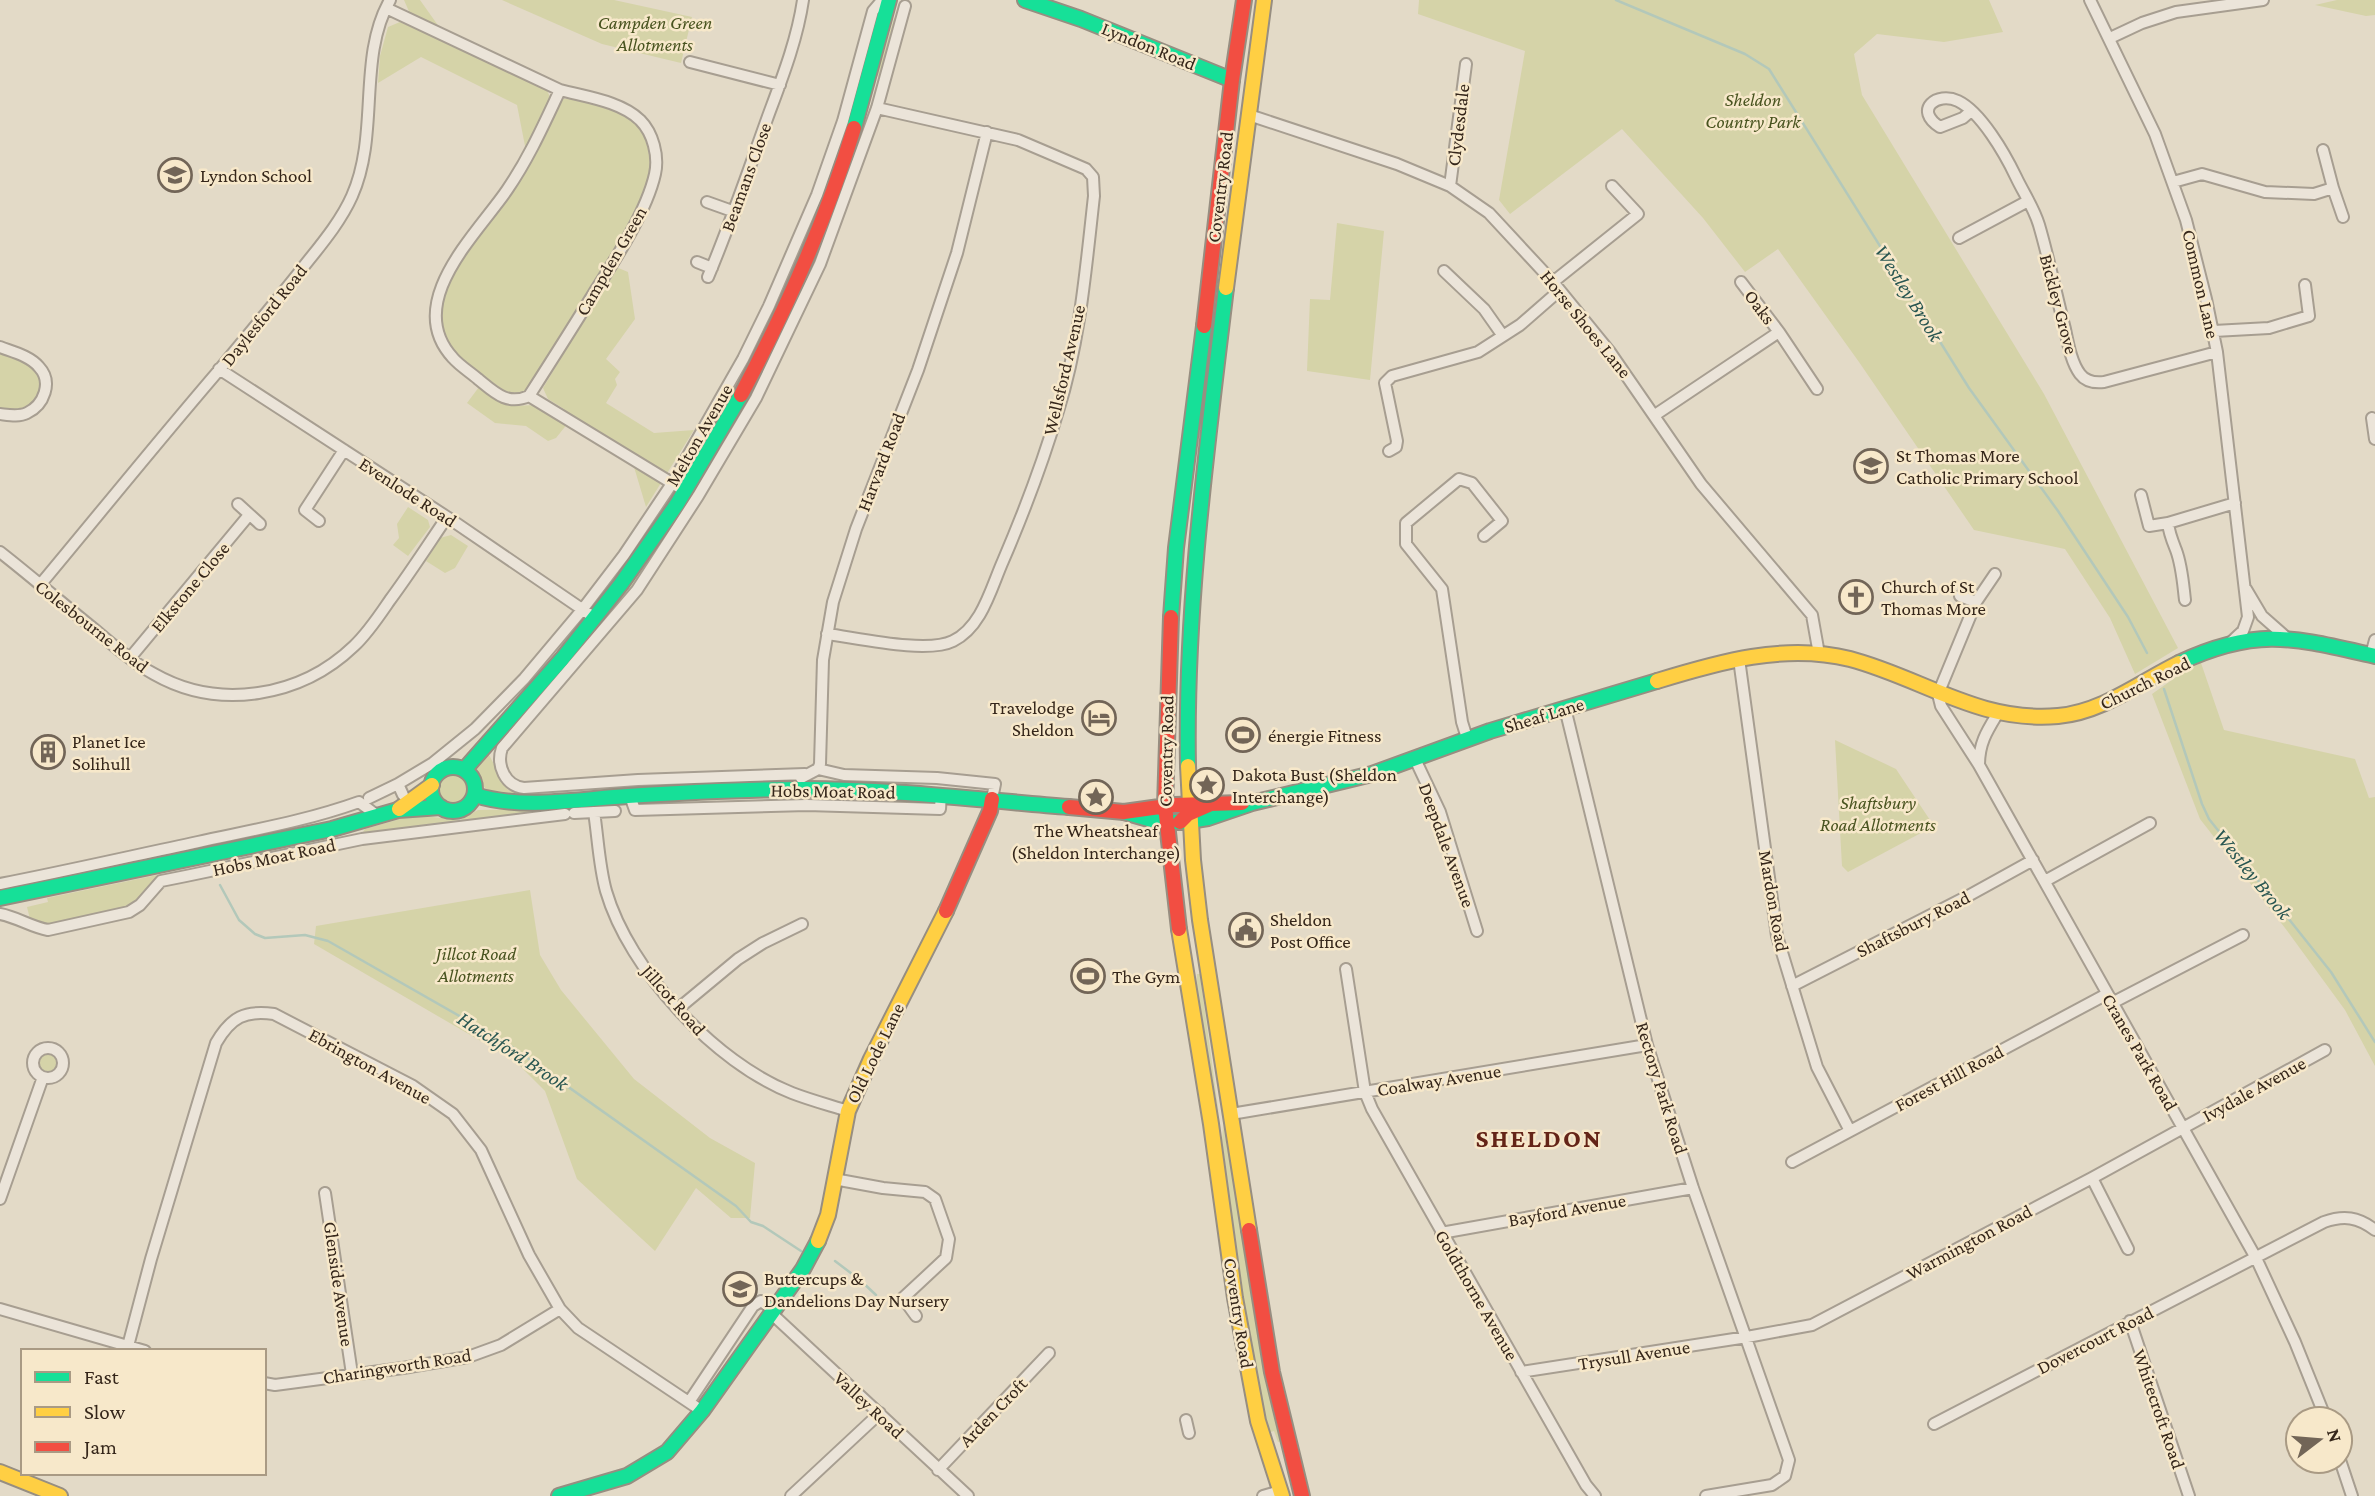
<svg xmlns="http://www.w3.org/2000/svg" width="2375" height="1496" font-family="'Crimson Pro',serif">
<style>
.green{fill:#d5d3a8}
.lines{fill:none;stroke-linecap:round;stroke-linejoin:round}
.stream{stroke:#b3c8ba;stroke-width:2.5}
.street-casing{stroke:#a79e91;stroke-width:14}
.fast-casing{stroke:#978e81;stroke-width:18}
.slow-casing{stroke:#978e81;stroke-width:18}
.jam-casing{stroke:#978e81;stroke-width:18}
.street{stroke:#ebe4d9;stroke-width:10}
.fast{stroke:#16e098;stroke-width:14}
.slow{stroke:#ffcf43;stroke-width:14}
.jam{stroke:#f24e42;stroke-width:14}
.labels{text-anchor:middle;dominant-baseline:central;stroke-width:5;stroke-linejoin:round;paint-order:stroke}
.park-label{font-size:19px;font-style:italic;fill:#48531f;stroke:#f7e8ca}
.street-label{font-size:19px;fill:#35261a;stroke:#f7e8ca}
.poi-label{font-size:19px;fill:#35261a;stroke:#f7e8ca;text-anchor:start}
.water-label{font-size:21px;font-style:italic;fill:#285651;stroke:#f7e8ca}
.district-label{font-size:26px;font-weight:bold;letter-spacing:2px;fill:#642417;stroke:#f7e8ca}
</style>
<rect width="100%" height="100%" fill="#e3dac7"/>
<path class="green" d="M404,0H420L442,31L411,16Z
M502,0H614L692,17L681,63L602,44Z
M1419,0H1989L2003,32L1944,42L1877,34L1854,54L1862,95L2044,394L2178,648L2135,674L2110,618L2065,549L1974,530L1859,362L1778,249L1745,272L1703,218L1622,129L1510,214L1499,200L1525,51L1418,14Z
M2337,0H2375V15L2366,16L2315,5Z
M879,11L881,12C868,60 857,109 841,156C801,268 748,373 687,475L684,476L682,474L774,301L875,15Z
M894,18L898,19L881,80L877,75Z
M400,22L545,86L550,97L526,151L517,105L421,57L378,83L380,56L388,27Z
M574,97L606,105L638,125L647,142L652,171L638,209L528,391L517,395L509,394L458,357L445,338L439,312L443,289L473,243L535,154L559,100Z
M863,132L820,255L756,389L678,521L616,610L500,744H496L686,502L859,133Z
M1337,223L1384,231L1370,380L1307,371L1310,299L1330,300Z
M616,267L628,272L635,319L606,359L620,372L615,379L617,385L606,403L654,433L694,430L646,507L634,467L568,423L556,438L548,441L526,426L495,423L467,403L479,387L498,401L513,406L535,405L559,418L564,409L548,399L543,388Z
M0,352L35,367C45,389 42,394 26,410H0Z
M408,507L428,520L430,527L408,556L393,545L399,538L397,524Z
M451,535L468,546L455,568L445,573L426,561L440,538Z
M2201,663L2224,730L2355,759L2369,798L2375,797V1066L2345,1010L2285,928L2200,819L2152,694L2186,670Z
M1835,740L1896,769L1934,826L1848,872L1842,866Z
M487,751L507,789L511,791H538V795C511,794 470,801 477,759Z
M436 791a18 18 0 1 1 36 0a18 18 0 1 1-36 0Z
M537,809L538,814L458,822L368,835H364L363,832L365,829L414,815L460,820L478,810Z
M162,874L140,900L129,910L45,926L30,919L27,907L48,902L47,898Z
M530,890L540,955L561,990L634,1079L710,1138L755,1163L750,1218H731L696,1188L655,1251L577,1179L545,1091L515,1061L314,944L316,926Z
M1197,974H1200L1219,1115L1195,995Z
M38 1062a10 10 0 1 1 20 0a10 10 0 1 1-20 0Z
M1223,1125L1282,1441L1278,1442L1274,1431L1268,1433L1255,1380L1222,1141Z"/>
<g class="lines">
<path class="stream" d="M1616,0L1745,54L1769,69L1969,388L2058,511L2128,617L2147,653
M2164,689L2202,804L2209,819L2331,972L2375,1042
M220,885L239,920L255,934L265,938L305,935L328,941L505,1042L736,1206L751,1222L763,1226L801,1251
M835,1261L860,1280L876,1295"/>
<g class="street-casing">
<path id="street" d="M2090,0L2155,134L2186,220L2206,299L2217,352L2248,617L2243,631L2229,644
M386,8L560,90
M2110,38L2142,23L2176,12L2263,0
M690,62L780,85
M1971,111L1963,118L1940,127C1913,110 1937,91 1958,101C1981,112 2005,154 2016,177C2023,192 2034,208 2039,225C2049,259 2056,294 2065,329C2068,343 2071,362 2080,374C2086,382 2095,383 2104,382L2217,352
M1249,115L1397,164L1450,186L1489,213L1553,282L1610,352L1701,484L1812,615L1819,654
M2323,150L2333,188
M2173,182L2202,174L2265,192L2314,194L2333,188L2343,217
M1450,186L1466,64
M707,202L735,212
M1959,238L2028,201
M697,262L712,268
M1444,271L1484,309L1503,336
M708,277C730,225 748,172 767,119C781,81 797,41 803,0
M1553,282L1638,214L1612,186
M1741,282L1779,332
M2214,331L2269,328L2309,316L2305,285
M0,347C13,352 30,356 39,367C53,382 44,405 27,413C19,417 9,415 0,414
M219,369L447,517L595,618
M529,396C552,360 575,324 597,288C617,257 647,210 655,174C659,156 653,133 640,120C620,101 586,97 560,90C544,124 529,158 507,190C477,234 402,303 453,358C460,366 470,372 478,379C494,392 507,406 529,396L685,491
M1655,415L1779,332L1817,389
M2372,418L2375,439
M1389,451L1396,447L1397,441L1385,383L1392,376L1478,352L1520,325L1559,291
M2141,495L2149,526L2168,523L2235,503
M238,504L260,524
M319,521L305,510L344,450
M2168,523C2169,533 2172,540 2176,550C2182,566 2183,583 2185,600
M0,552C32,577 63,604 94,629C113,645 132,662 154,674C219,711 301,697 354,646C368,633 379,616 390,600C410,573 428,545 447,517
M1995,574L1976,602L1938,694L1941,706L1979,765L2256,1258L2295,1342L2326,1419
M40,585C100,513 159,440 220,369C247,336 274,304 301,270C319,247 340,223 352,196C380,133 357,58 390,0
M2246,589L2262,616L2287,638
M1960,596L1976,602
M827,634C858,638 927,654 953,641C982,627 991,588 1003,561C1024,512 1043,462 1058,411C1080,342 1086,267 1094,196L1093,177L1086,169L1018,140L877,108
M2371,655L2375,640
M130,658L249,515
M1739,659L1777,936L1817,1067L1850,1131
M1565,708L1647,1045L1693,1188L1789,1460L1785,1476L1772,1485L1706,1496
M1467,738L1462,722L1442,589L1406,544V523L1459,479L1472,483L1502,521L1484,536
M1415,759L1440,812L1477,931
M1979,765C1979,743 1987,731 1998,713
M818,769L844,775L937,778L995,784L992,799
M805,774L638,780L524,788C505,786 496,765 502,748L637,590L698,496L756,398L820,264L877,108L905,6
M801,778L818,769L820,764L823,660L833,602L856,529L918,370L957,253L987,132
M403,795L398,784L433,763L475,729L524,679L582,610L624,555L673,482L743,359L769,306L817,195L843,121L873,11L879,4L888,6
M630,796L635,810L807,805L940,809L941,795
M369,798L398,784
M594,812C598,838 599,866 606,891C629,970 715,1063 792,1093C810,1100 829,1105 848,1111
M574,813L615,811
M2045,881L2150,823
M0,884C67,871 132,856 198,842C253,830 306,821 359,802L379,817
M0,914C17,917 31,927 48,930L129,912L140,905L161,881L186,876L362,839L565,814
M1346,969L1365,1092L1372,1109L1586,1485L1595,1496
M1792,986L1968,896L2033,860
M2112,1003L2243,935
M679,1008L738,959L763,943L802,924
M33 1063a15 15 0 1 1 30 0a15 15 0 1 1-30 0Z
M1231,1114L1647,1045
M1792,1162L2107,994
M2092,1178L2128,1249
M834,1179L883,1188L925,1192L935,1199L949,1239L946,1258L903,1298L916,1316
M325,1193L352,1374
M0,1199L43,1077
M1441,1233L1693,1188
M0,1309L145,1351
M771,1313L968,1496
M2130,1321L2189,1496
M128,1346L151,1259L216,1043C231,1017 245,1010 274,1014L413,1086L453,1114L481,1150L529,1255L560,1309L578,1328L702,1411
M1521,1372L1747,1337L1812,1325L2092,1178L2325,1050
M264,1383L275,1385L403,1368L468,1357L501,1345L560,1309
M689,1402L753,1306L761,1301L774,1310
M1186,1420L1189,1433
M1934,1424L2324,1222C2344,1215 2358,1217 2375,1230
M2340,1460L2352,1496
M938,1470L1049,1353
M791,1496L880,1413
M1263,1496L1280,1491"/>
</g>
<g class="fast-casing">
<path id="fast" d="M1025,0L1081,19L1232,80
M854,128L889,0
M1171,617L1176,548L1204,326
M2179,663C2258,626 2295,638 2375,656
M1188,766C1185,607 1207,447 1226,288
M431 789a22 22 0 1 1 44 0a22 22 0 1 1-44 0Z
M464,770L562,659L621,584L677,504L741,395
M475,795C523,810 579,799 628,796C687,792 745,789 804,789C892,789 981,800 1069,807
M1124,812L1159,822H1183L1208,818L1252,803L1372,774L1490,731L1657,681
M0,898L332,829L398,810L441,807
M559,1496L627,1476L667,1452L702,1411L803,1269L818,1241"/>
</g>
<g class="slow-casing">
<path id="slow" d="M1226,288L1264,0
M1657,681C1719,662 1784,643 1850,659C1922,678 1979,723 2058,716C2103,712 2140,682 2179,663
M1188,766L1193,860L1200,920L1249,1230
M399,809L432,785
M1179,929L1211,1124L1235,1298L1258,1421L1282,1496
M818,1241L828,1215L848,1111L871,1059L946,911
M0,1472L60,1496"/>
</g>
<g class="jam-casing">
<path id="jam" d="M1204,326L1232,80L1244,0
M741,395C786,310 826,221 854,128
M1171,617L1165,806L1179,929
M1069,807L1124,812L1174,805L1242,803
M1180,822L1188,814L1213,803
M946,911L990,811L992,799
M1249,1230L1272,1372L1302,1496"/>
</g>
<use href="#street" class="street"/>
<use href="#fast" class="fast"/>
<use href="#slow" class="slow"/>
<use href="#jam" class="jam"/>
</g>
<defs>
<g id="school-ring" transform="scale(1.75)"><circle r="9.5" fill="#f7e8ca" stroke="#726557" stroke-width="1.5"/><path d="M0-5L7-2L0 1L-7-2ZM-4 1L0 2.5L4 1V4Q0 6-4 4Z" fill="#726557"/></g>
<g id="church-ring" transform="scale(1.75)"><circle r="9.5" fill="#f7e8ca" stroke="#726557" stroke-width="1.5"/><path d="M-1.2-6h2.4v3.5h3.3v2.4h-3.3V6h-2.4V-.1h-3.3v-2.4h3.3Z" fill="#726557"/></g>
<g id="hotel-ring" transform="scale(1.75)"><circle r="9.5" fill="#f7e8ca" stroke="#726557" stroke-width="1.5"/><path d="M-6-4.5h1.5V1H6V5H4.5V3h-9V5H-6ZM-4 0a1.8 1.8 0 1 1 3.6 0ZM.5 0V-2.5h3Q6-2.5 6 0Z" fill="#726557"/></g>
<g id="stadium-ring" transform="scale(1.75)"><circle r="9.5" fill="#f7e8ca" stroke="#726557" stroke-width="1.5"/><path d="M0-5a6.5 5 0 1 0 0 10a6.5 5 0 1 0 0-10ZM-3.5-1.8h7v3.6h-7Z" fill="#726557"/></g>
<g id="building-ring" transform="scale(1.75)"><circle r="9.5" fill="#f7e8ca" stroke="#726557" stroke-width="1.5"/><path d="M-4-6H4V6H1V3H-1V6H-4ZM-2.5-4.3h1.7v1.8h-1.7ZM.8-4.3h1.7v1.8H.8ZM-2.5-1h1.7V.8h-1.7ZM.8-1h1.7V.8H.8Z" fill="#726557"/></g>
<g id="sight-ring" transform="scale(1.75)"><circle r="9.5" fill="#f7e8ca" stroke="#726557" stroke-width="1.5"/><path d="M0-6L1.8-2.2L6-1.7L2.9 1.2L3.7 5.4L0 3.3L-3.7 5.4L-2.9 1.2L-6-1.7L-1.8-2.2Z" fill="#726557"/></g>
<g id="civic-ring" transform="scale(1.75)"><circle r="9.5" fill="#f7e8ca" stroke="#726557" stroke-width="1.5"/><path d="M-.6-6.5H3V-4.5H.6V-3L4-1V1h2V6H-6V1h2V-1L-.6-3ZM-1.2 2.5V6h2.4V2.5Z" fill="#726557"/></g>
</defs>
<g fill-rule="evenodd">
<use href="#school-ring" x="175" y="175"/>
<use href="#school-ring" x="1871" y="466"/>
<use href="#church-ring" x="1856" y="597"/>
<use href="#hotel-ring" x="1099" y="718"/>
<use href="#stadium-ring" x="1243" y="735"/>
<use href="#building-ring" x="48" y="752"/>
<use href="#sight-ring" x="1207" y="785"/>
<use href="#sight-ring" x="1096" y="797"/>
<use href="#civic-ring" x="1246" y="930"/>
<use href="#stadium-ring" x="1088" y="976"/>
<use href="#school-ring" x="740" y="1289"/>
</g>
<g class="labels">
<g class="park-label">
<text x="655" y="22">Campden Green<tspan x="655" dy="22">Allotments</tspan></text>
<text x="1753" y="99">Sheldon<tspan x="1753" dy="22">Country Park</tspan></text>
<text x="1878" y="802">Shaftsbury<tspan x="1878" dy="22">Road Allotments</tspan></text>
<text x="476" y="953">Jillcot Road<tspan x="476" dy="22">Allotments</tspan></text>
</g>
<g class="street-label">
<text transform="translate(1149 46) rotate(22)">Lyndon Road</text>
<text transform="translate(1458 125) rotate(-83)">Clydesdale</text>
<text transform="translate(746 177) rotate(-70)">Beamans Close</text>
<text transform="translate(1220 187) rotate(-83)">Coventry Road</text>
<text transform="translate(611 261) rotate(-60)">Campden Green</text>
<text transform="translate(2201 284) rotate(77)">Common Lane</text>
<text transform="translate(2059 304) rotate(75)">Bickley Grove</text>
<text transform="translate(1760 307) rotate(53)">Oaks</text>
<text transform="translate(264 315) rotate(-51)">Daylesford Road</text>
<text transform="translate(1586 324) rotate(51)">Horse Shoes Lane</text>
<text transform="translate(1064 370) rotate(-77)">Wellsford Avenue</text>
<text transform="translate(699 435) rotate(-60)">Melton Avenue</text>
<text transform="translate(881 462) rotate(-69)">Harvard Road</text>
<text transform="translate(408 492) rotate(33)">Evenlode Road</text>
<text transform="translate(190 587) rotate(-50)">Elkstone Close</text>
<text transform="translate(92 626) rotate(38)">Colesbourne Road</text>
<text transform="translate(2145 683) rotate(-26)">Church Road</text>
<text transform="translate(1544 715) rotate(-17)">Sheaf Lane</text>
<text transform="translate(1166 751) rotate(-89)">Coventry Road</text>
<text transform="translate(833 791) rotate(1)">Hobs Moat Road</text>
<text transform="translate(1447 845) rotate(70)">Deepdale Avenue</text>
<text transform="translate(274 857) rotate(-12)">Hobs Moat Road</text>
<text transform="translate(1774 901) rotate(80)">Mardon Road</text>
<text transform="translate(1913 924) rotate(-27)">Shaftsbury Road</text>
<text transform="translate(674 1000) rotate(49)">Jillcot Road</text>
<text transform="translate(2140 1052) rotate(60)">Cranes Park Road</text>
<text transform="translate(875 1053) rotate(-64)">Old Lode Lane</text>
<text transform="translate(370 1066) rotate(29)">Ebrington Avenue</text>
<text transform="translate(1949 1078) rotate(-28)">Forest Hill Road</text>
<text transform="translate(1439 1080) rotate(-9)">Coalway Avenue</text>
<text transform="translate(1662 1088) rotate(73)">Rectory Park Road</text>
<text transform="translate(2254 1089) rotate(-29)">Ivydale Avenue</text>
<text transform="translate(1567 1210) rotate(-10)">Bayford Avenue</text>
<text transform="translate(1969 1242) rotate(-28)">Warmington Road</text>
<text transform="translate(339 1284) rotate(82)">Glenside Avenue</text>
<text transform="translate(1477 1295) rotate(60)">Goldthorne Avenue</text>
<text transform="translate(1239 1313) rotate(81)">Coventry Road</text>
<text transform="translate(2095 1340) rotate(-27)">Dovercourt Road</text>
<text transform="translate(1634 1355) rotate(-9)">Trysull Avenue</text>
<text transform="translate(397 1366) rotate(-9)">Charingworth Road</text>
<text transform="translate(869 1405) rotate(43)">Valley Road</text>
<text transform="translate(2159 1409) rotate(71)">Whitecroft Road</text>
<text transform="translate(993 1412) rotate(-46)">Arden Croft</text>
</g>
<g class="poi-label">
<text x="200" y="175">Lyndon School</text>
<text x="1896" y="455">St Thomas More<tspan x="1896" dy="22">Catholic Primary School</tspan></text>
<text x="1881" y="586">Church of St<tspan x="1881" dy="22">Thomas More</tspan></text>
<text x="1074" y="707" text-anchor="end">Travelodge<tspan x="1074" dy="22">Sheldon</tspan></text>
<text x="1268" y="735">énergie Fitness</text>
<text x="72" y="741">Planet Ice<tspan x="72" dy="22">Solihull</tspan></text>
<text x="1232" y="774">Dakota Bust (Sheldon<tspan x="1232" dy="22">Interchange)</tspan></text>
<text x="1096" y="830" text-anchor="middle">The Wheatsheaf<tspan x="1096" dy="22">(Sheldon Interchange)</tspan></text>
<text x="1270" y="919">Sheldon<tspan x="1270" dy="22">Post Office</tspan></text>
<text x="1112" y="976">The Gym</text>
<text x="764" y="1278">Buttercups &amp;<tspan x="764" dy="22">Dandelions Day Nursery</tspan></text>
</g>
<g class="water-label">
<text transform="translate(1909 293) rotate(58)">Westley Brook</text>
<text transform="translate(2253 874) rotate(51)">Westley Brook</text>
<text transform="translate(513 1051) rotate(33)">Hatchford Brook</text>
</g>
<g class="district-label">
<text x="1539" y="1138">SHELDON</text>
</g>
</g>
<rect x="21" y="1349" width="245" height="126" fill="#f7e8ca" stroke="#a99a84" stroke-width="2"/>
<rect x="35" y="1372" width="35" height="10" fill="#16e098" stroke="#a99a84" stroke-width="2"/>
<text x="84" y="1384" font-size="21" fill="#35261a">Fast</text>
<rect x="35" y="1407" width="35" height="10" fill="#ffcf43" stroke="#a99a84" stroke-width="2"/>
<text x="84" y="1419" font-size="21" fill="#35261a">Slow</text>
<rect x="35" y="1442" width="35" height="10" fill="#f24e42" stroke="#a99a84" stroke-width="2"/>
<text x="84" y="1454" font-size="21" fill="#35261a">Jam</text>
<g transform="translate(2319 1440) rotate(74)"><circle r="33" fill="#f7e8ca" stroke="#a99a84" stroke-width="2"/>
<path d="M0-5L12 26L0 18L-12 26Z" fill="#726557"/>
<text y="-10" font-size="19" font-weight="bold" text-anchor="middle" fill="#35261a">N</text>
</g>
</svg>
